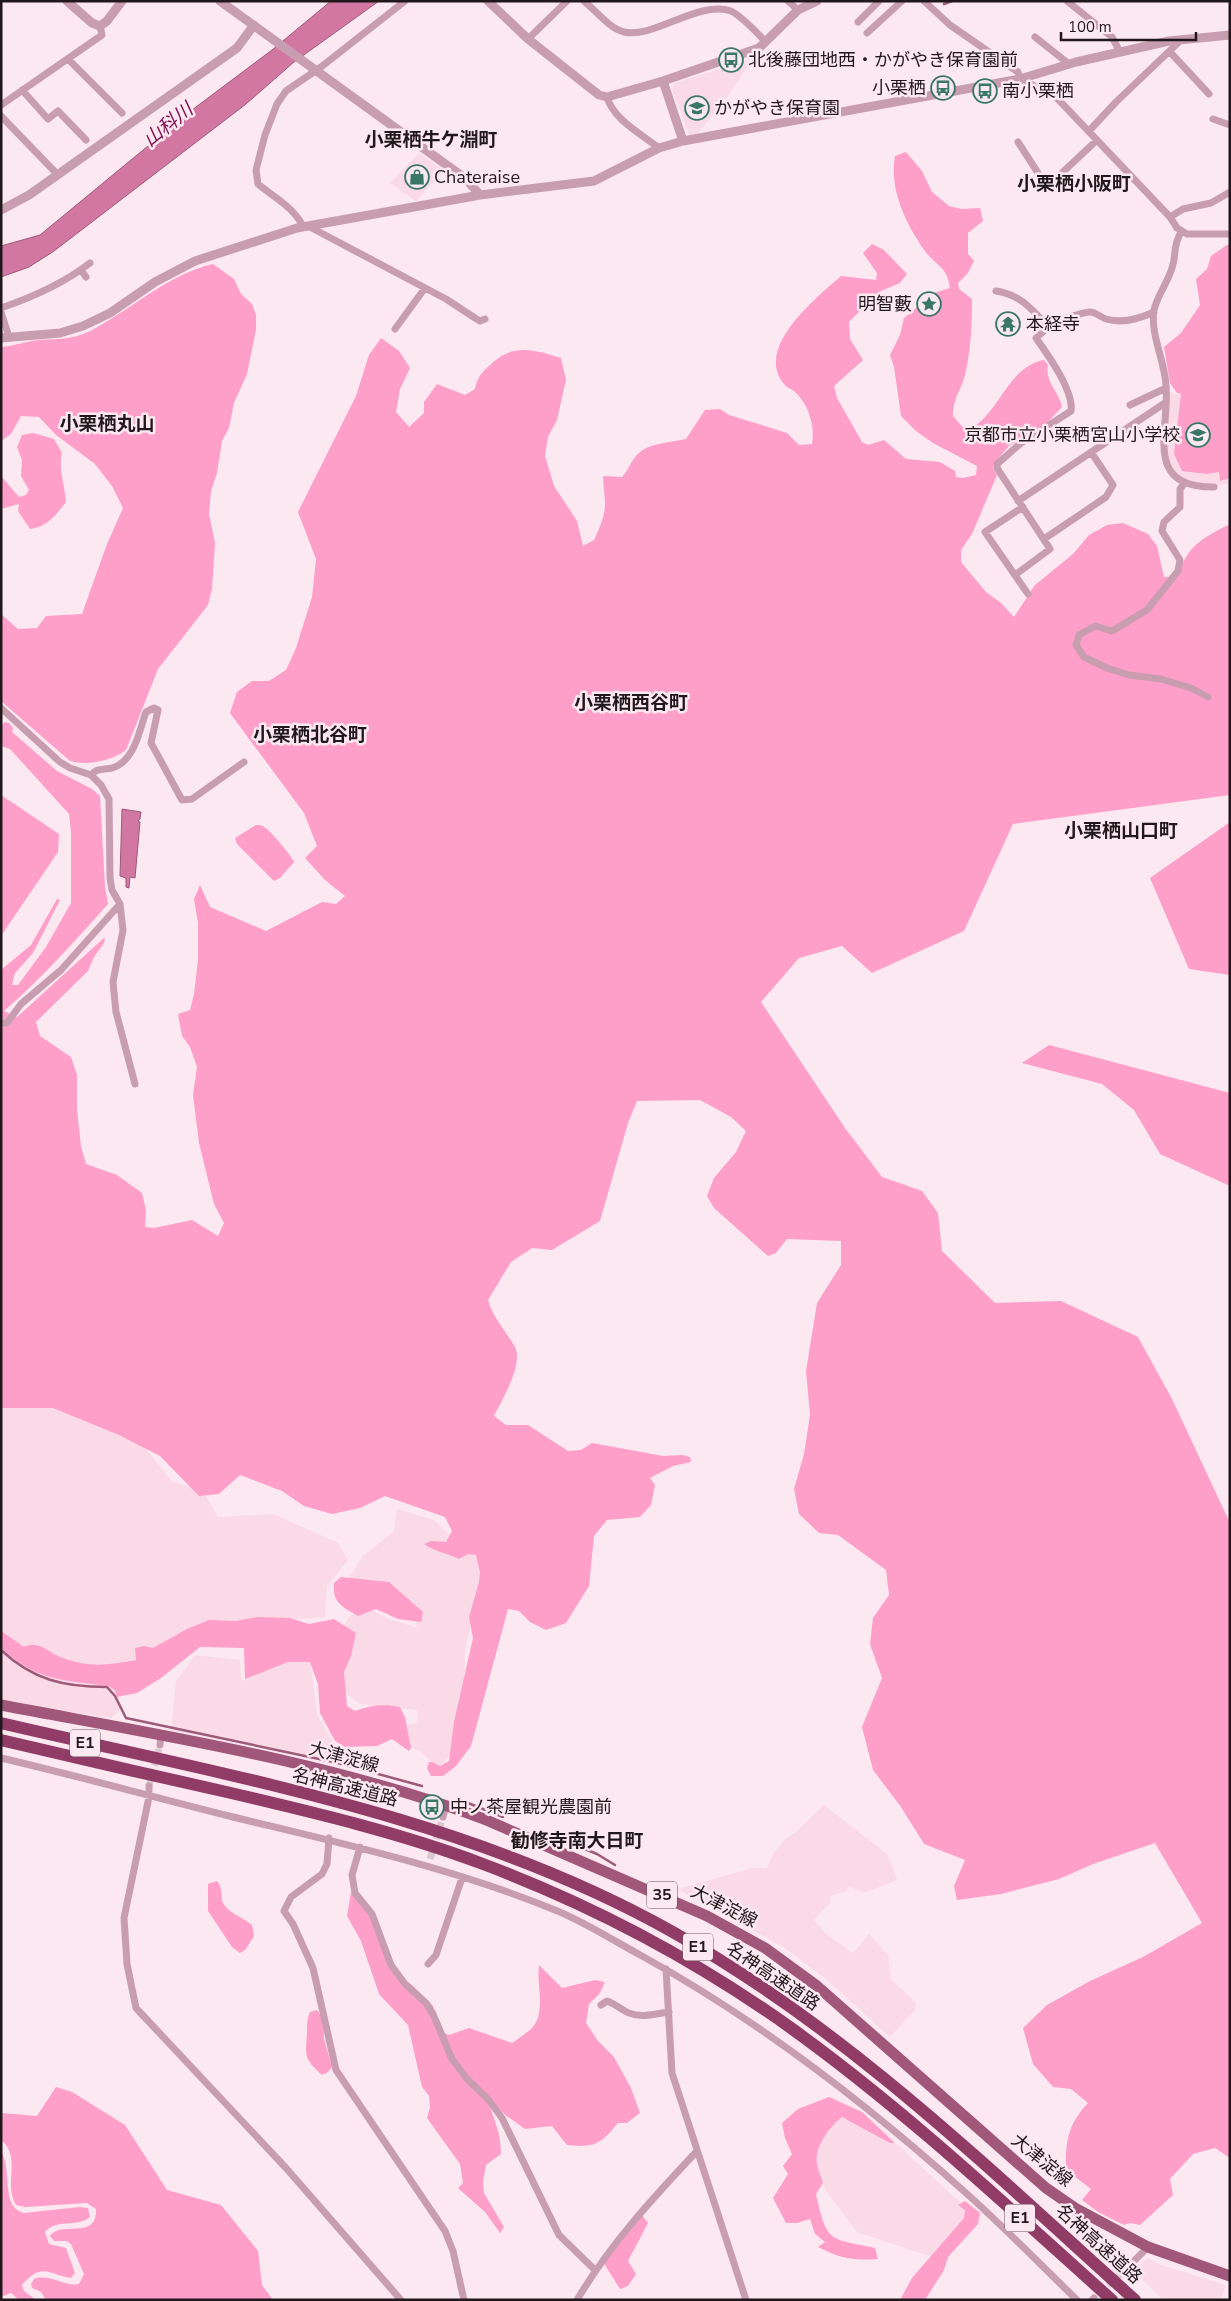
<svg xmlns="http://www.w3.org/2000/svg" width="1231" height="2301" font-family="'Nunito Sans','Noto Sans JP',sans-serif">
<style>
.built{fill:#fadae7}
.green{fill:#fe9fca}
.water{fill:#d277a1;stroke:#9d5a79}
.lines{fill:none;stroke-linecap:round;stroke-linejoin:round}
.stream{stroke:#9d5a79;stroke-width:2.5}
.minor-tunnel{stroke:#dbc9d0;stroke-width:7;stroke-dasharray:7 3.5;stroke-linecap:butt}
.minor{stroke:#c89daf;stroke-width:7}
.tertiary{stroke:#c89daf;stroke-width:9}
.primary{stroke:#a1577a;stroke-width:11}
.motorway{stroke:#913c67;stroke-width:12}
.labels{text-anchor:middle;dominant-baseline:central;stroke-width:5;stroke-linejoin:round;paint-order:stroke}
.shield{fill:#fce8f0;stroke:#63565c;stroke-width:1}
.shield-label{font-size:16px;font-weight:bold;fill:#21181c}
.poi-label{font-size:18px;fill:#21181c;stroke:#fce8f0;text-anchor:start}
.street-label{font-size:18px;fill:#21181c;stroke:#fce8f0}
.water-label{font-size:19px;font-style:italic;fill:#801051;stroke:#fce8f0}
.neighbourhood-label{font-size:19px;font-weight:bold;fill:#21181c;stroke:#fce8f0}
</style>
<rect width="100%" height="100%" fill="#fce8f0"/>
<path class="built" d="M749,60L750,64L726,98L698,133L689,135L672,89L675,83Z
M419,153L444,171L416,201L390,183Z
M1169,393L1195,397L1230,396V483L1217,486L1189,484L1176,473L1167,459L1166,452Z
M1,1387L136,1436L171,1481L203,1491L218,1517L273,1514L338,1543L348,1560L327,1586L325,1617L286,1620L95,1670L28,1650L1,1638Z
M397,1509L434,1520L464,1549L480,1554L485,1567L465,1649L464,1695L457,1749L437,1768L420,1751L404,1744L396,1727L418,1723L417,1710L360,1704L341,1690L335,1639L350,1616L369,1608L386,1618L417,1628L412,1609L343,1587L363,1556L394,1531Z
M1,1646L113,1686L122,1708L111,1718L41,1708L1,1699Z
M195,1655L240,1660L241,1681L287,1660H310L317,1715L337,1749L360,1751L365,1767L171,1730L176,1682Z
M824,1805L888,1855L897,1880L864,1893L849,1886L846,1891L831,1896L830,1903L814,1920L827,1935L853,1953L869,1934L888,1955L891,1979L916,2003L915,2010L890,2037L827,1980L785,1948L678,1889L753,1868H767L773,1854L785,1839L796,1832Z
M841,2115L899,2146L969,2211L959,2232L935,2258L857,2232L826,2191L815,2164L819,2142Z
M1148,2258L1161,2265L1226,2285L1221,2300H1163L1133,2270Z"/>
<path class="green" d="M906,152L922,171L932,192L949,206L961,209L980,208L983,221L968,233V254L974,261L968,273L958,283L959,289L972,299C972,324 971,350 965,375C961,391 953,398 953,416L966,431C999,417 1006,367 1044,360L1048,365C1044,381 1060,393 1062,407L1046,424L1009,446L994,463L993,468L997,475L972,534L961,550V562L986,592L1001,603L1014,617L1035,585L1073,554L1089,535L1107,525L1123,523L1148,534L1157,546L1164,577H1176C1181,571 1182,564 1186,557C1196,540 1213,533 1230,524V795L1013,824L964,931L872,973L842,946L799,958L761,1002L845,1128L882,1177L922,1191L938,1213L942,1251L995,1303L1061,1301L1138,1337L1172,1399L1230,1523V2158L1215,2148L1193,2154L1170,2179L1173,2195L1140,2225L1130,2223L1124,2225L1098,2212L1082,2200L1091,2189L1066,2170C1065,2143 1068,2124 1088,2103L1071,2089L1053,2087L1033,2064L1023,2028L1047,2005L1090,1981L1143,1957L1202,1923L1155,1843L1093,1864L1059,1879L1001,1894L957,1900L954,1886L965,1860L924,1844L901,1807L873,1770L862,1727L882,1678L870,1644L873,1618L889,1595L886,1570L838,1535L819,1533L799,1514L794,1489L804,1454L810,1415L806,1371L817,1303L841,1265V1241L787,1239L776,1253L768,1256L714,1208L707,1196L714,1178L736,1152L746,1131L731,1117L700,1100L637,1101L628,1123L600,1221L552,1250L532,1248L511,1262L488,1300C493,1318 506,1331 515,1347C524,1364 501,1402 494,1416L506,1425H528L568,1451L581,1450L592,1443L663,1456L683,1455L690,1457L691,1462L673,1466L650,1478L655,1485L651,1505L640,1517L607,1520L594,1536L589,1586L566,1623L546,1630L530,1622L519,1611L508,1609L471,1746L456,1766L443,1776H431L427,1768L429,1762H432L440,1766L449,1761L454,1722L473,1638L469,1617L479,1582L480,1572L476,1555L468,1554L459,1559C447,1553 436,1552 424,1544L431,1541L446,1542L452,1531L445,1517L385,1496L360,1508L332,1514L304,1506L282,1491L240,1475L219,1494L199,1496L160,1456L119,1435L53,1408H1V970L31,945L57,899L60,900L33,953L15,973L12,985H18L46,947L71,903V832L69,814L10,749L1,746V726L5,722L9,723L13,728L12,732L57,771L92,789L100,796L105,887L108,904C75,941 41,979 4,1011L17,1017L105,937L104,943L94,957L88,971L36,1022L40,1036L71,1057L77,1075V1110L81,1146L86,1164L117,1175L142,1193L146,1210L145,1227L154,1228L192,1220L218,1236L224,1223L214,1204L199,1143L193,1095L197,1067L190,1047L182,1036L178,1014L190,1010L194,994L198,960V923L194,899L200,885L210,907L266,931L322,902L336,904L345,896L325,880L305,858L317,846L304,813L230,713L237,692L252,681H269L286,670L296,648L312,597L316,559L298,512L356,396L369,355L381,338L399,351L410,368L400,389L396,412L409,427L424,413V402L437,384L465,395L475,389C477,378 481,373 489,366C512,343 532,349 561,358L566,380L557,420L548,437L545,456L554,486L577,521L583,546L594,540C599,529 605,517 605,504C605,495 603,486 603,476L622,477C629,470 631,459 640,452C651,443 673,442 686,439L705,410L720,409L729,415L787,433L799,445L812,444C815,426 809,404 794,391C792,389 787,388 785,385C752,349 817,297 841,276L876,280L877,273L863,253L872,244L884,250L907,274L900,283L879,292L849,322L850,339L863,360L834,386L837,398L862,442L868,445L884,440L906,459L940,462L955,471L956,477L963,478L976,475L977,466L933,443L916,431L901,416L894,367L890,355L900,335L904,318L934,293L950,288C947,266 937,267 925,251C906,224 889,190 895,156Z
M1227,245H1230V478L1220,481L1219,472L1207,474L1182,471L1174,454L1181,394L1177,393L1170,383L1164,347L1181,333L1200,305L1196,279L1207,269L1211,256Z
M213,264L234,279L241,294L252,304L256,315V330L247,374L234,403L229,428L222,441L217,473L211,491L209,514L215,543L212,589L208,605L158,669L126,750C111,761 87,766 70,761L1,701V614L18,629L37,628L46,616L82,614L107,544L123,508L112,486L95,464L56,435L39,417L21,416L11,434L1,441V347C12,346 21,343 32,341C51,338 70,341 88,332C130,311 166,275 213,264Z
M33,433L54,439L62,453C58,468 65,486 66,502C56,515 47,527 30,529L18,511L19,504L1,509V476L19,497L26,495L29,490L21,476L22,460L17,447L22,435Z
M1,795L59,834L58,852L1,936Z
M1230,822V975L1189,969L1150,878Z
M256,825C259,825 262,825 264,827C271,831 291,855 294,862L280,878L274,881L237,844L235,838Z
M1049,1045L1230,1093V1186L1160,1154L1134,1110L1102,1084L1022,1063Z
M341,1577L389,1582L423,1612L421,1622L398,1619L376,1609L358,1616C343,1607 332,1603 334,1583Z
M258,1617L290,1618L309,1624L334,1619L356,1633L351,1656L344,1672L347,1706L355,1711C370,1705 384,1704 400,1707L405,1717L411,1748L409,1751L392,1739L377,1746L345,1747L335,1741L320,1713L318,1684L310,1662H288L245,1679L244,1648L200,1647L161,1678L137,1693L117,1697L115,1690L108,1686C62,1680 37,1681 1,1648V1631L24,1647C40,1639 49,1654 63,1658C91,1668 108,1665 136,1660L135,1648L144,1646L153,1648L187,1629L209,1620L235,1621Z
M217,1881C224,1891 220,1896 223,1903C228,1913 244,1918 252,1925L254,1936L246,1949L240,1953L232,1947L208,1911V1884Z
M351,1892L368,1913L394,1972L412,1985L433,2006L436,2030L449,2035L469,2028L512,2043C518,2039 525,2034 531,2029C547,2013 536,1985 539,1965L562,1988L595,1980L605,1982L600,1993L589,2004L586,2023L598,2041L614,2057L631,2088L640,2113L627,2123H618C601,2144 594,2148 567,2145L552,2126L525,2129L504,2114L491,2099L486,2098C494,2117 501,2134 501,2154L486,2165L483,2181L484,2193L504,2227L500,2233L485,2212L458,2188L463,2183L460,2164L427,2118L430,2107L429,2096L422,2087L408,2025L379,1994L361,1941L347,1916Z
M317,2010L323,2019L324,2039L332,2067L328,2072L322,2075C302,2057 306,2055 307,2032C307,2024 307,2019 310,2012Z
M56,2087L72,2092L125,2125L167,2190L221,2205L258,2251L262,2285L273,2300H46L41,2292L32,2288L31,2284L34,2279C50,2273 64,2287 79,2284L84,2274L71,2244L67,2241H54L50,2236C61,2220 97,2241 96,2209L87,2203L25,2207L16,2205C3,2184 22,2157 1,2140V2113L37,2116Z
M829,2097L862,2112L895,2143H890L842,2117C830,2126 814,2147 817,2164C818,2170 821,2177 823,2183L816,2194C827,2243 828,2238 875,2248L878,2259C854,2261 839,2258 818,2247L825,2242L815,2234L810,2219L797,2223H786L773,2198L788,2174L783,2166L792,2154L785,2138L782,2123L798,2109Z
M1,2151C13,2172 0,2207 24,2213L80,2207L88,2208L90,2217C77,2228 57,2218 45,2232L49,2244L66,2248L75,2273L71,2278C47,2274 42,2262 22,2285L24,2291L36,2300H19L11,2293L3,2296L1,2299Z
M965,2201L980,2213L978,2224L948,2257L944,2270L925,2300H900L912,2278L964,2218L965,2210L958,2205Z
M642,2215L648,2223L628,2261L636,2274L628,2286L620,2289L603,2262Z"/>
<path class="water" d="M331,1H379L294,62L246,104L54,251L29,267L1,277V246L40,235L188,113L272,50Z
M122,809L141,812L140,819L138,821L140,822L135,878L130,877L129,888L126,887V878L120,876Z"/>
<g class="lines">
<path class="stream" d="M944,4L952,1
M1,1650C33,1680 64,1687 107,1687L115,1696L126,1718L338,1763L422,1786
M468,1803L503,1817
M555,1837L597,1854L615,1865"/>
<path class="minor-tunnel" d="M149,1786L160,1745
M430,1859L443,1817
M1100,2292L1124,2271"/>
<path class="minor" d="M584,1C596,11 609,28 624,32C654,39 698,0 731,11C744,18 756,32 766,42
M788,1L798,10
M924,1L950,25L1018,72L1020,79L1055,96L1170,217L1177,228L1187,234H1230
M1067,1L1112,37L1120,52
M858,22L879,1
M867,33L902,1
M1035,37L1069,64
M528,39L567,1
M1170,52L1209,94
M68,59L122,113
M22,90L48,119L58,111L86,140
M607,97C613,119 641,134 659,148
M1,105L102,35L100,26
M1,116L58,175
M1213,119L1230,125
M1089,131L1116,102L1182,39
M1018,142L1047,187L1097,140
M1170,217L1183,209L1211,203L1230,192
M303,226C292,206 275,198 258,184L256,170L265,135L277,104L286,91L321,67L405,1
M308,226L446,299L475,318L480,321L485,319
M1181,232C1172,248 1177,253 1172,268C1168,282 1157,296 1154,310C1150,334 1165,362 1166,385C1170,430 1142,488 1214,487
M81,270L86,277
M996,291C1009,293 1021,299 1030,308C1035,312 1039,318 1044,321C1052,325 1078,313 1089,312C1095,311 1100,317 1106,319C1123,324 1139,319 1154,312
M1,308C33,297 63,284 90,263
M1,312L9,337
M395,329L425,288
M1130,405L1166,388
M1184,484L1180,489V507L1164,522L1162,531L1180,560L1178,571L1147,610L1112,631L1095,626L1079,635L1076,645L1084,657L1107,668L1129,675L1161,679L1191,688L1208,697
M1018,501L1165,403
M1023,507L985,532L1028,594
M1044,539L1106,497L1113,485L1091,452
M1015,575L1050,549L997,468V464L1021,443L1071,411C1074,391 1048,355 1036,338L1054,322
M1,708L60,762L70,768L91,775L101,785L109,799L110,878L112,890L120,904L61,970L21,1004L7,1023H1
M91,775C96,768 104,770 112,768C135,761 139,731 146,712L154,708L158,710L151,743L182,800L192,799L244,762
M120,904L123,930L113,982L116,1012L135,1084
M160,1745L161,1735
M1,1758C78,1776 153,1797 229,1816C339,1843 450,1867 555,1910C585,1922 614,1941 642,1956C760,2021 866,2103 966,2193C1004,2227 1040,2264 1077,2300
M149,1786V1797L124,1918L127,1964L136,2008L286,2168L401,2300
M443,1817L446,1805
M329,1838L327,1864L322,1874L291,1897L284,1911L293,1924L313,1968L336,2070L445,2231L453,2251L464,2300
M360,1847L352,1875L355,1893L372,1914L391,1965L405,1984L426,2003L433,2014L452,2059L467,2079L488,2099L502,2118L559,2235L595,2270
M428,1964L436,1955L462,1878
M666,1969L672,2073L746,2300
M601,2005L607,2001C616,2004 621,2010 629,2013C642,2018 655,2014 669,2012
M1124,2271L1148,2247
M577,2300C610,2244 653,2198 697,2151
M1092,2300L1094,2298"/>
<path class="tertiary" d="M67,1L92,23L100,26L107,21L122,1
M220,1L466,179L480,195
M488,1L528,39L599,95L607,97L663,81L759,48L798,10L817,1
M663,81L683,141
M1,210L29,195L237,48L254,25
M1,338L60,333L83,326L110,313L155,282L195,261L297,228L480,195L594,181L659,148L683,141L1020,79L1076,62L1169,41L1230,35"/>
<path class="primary" d="M1,1705C164,1736 328,1761 484,1819L707,1916L765,1948L817,1986L1046,2188L1075,2208L1148,2247L1230,2276"/>
<path class="motorway" d="M1,1723C228,1776 466,1816 671,1931C845,2028 988,2168 1135,2300
M1,1740C78,1758 154,1776 231,1793C316,1813 401,1833 483,1864C592,1905 696,1960 791,2028C905,2110 1008,2207 1112,2300"/>
</g>
<defs>
<g id="bus-ring" transform="scale(1.25)"><circle r="9.5" fill="#fce8f0" stroke="#387764" stroke-width="1.5"/><path d="M-5-6H5V4H4V6H2V4H-2V6H-4V4H-5ZM-3.5-4V0h7V-4ZM-3.5 1.2v1.5H-2V1.2ZM2 1.2v1.5H3.5V1.2Z" fill="#387764"/></g>
<g id="school-ring" transform="scale(1.25)"><circle r="9.5" fill="#fce8f0" stroke="#387764" stroke-width="1.5"/><path d="M0-5L7-2L0 1L-7-2ZM-4 1L0 2.5L4 1V4Q0 6-4 4Z" fill="#387764"/></g>
<g id="shop-ring" transform="scale(1.25)"><circle r="9.5" fill="#fce8f0" stroke="#387764" stroke-width="1.5"/><path d="M-5-2.5h2.3a2.7 3.5 0 0 1 5.4 0H5L5.5 6h-11ZM-1.5-2.5h3a1.5 2.3 0 0 0-3 0Z" fill="#387764"/></g>
<g id="sight-ring" transform="scale(1.25)"><circle r="9.5" fill="#fce8f0" stroke="#387764" stroke-width="1.5"/><path d="M0-6L1.8-2.2L6-1.7L2.9 1.2L3.7 5.4L0 3.3L-3.7 5.4L-2.9 1.2L-6-1.7L-1.8-2.2Z" fill="#387764"/></g>
<g id="temple-ring" transform="scale(1.25)"><circle r="9.5" fill="#fce8f0" stroke="#387764" stroke-width="1.5"/><path d="M0-6L5-2H3V0L6.5 2.5H4V6H1.5V3h-3V6H-4V2.5H-6.5L-3 0V-2H-5Z" fill="#387764"/></g>
</defs>
<g fill-rule="evenodd">
<use href="#bus-ring" x="731" y="60"/>
<use href="#bus-ring" x="943" y="88"/>
<use href="#bus-ring" x="985" y="91"/>
<use href="#school-ring" x="697" y="108"/>
<use href="#shop-ring" x="417" y="177"/>
<use href="#sight-ring" x="929" y="304"/>
<use href="#temple-ring" x="1008" y="324"/>
<use href="#school-ring" x="1198" y="435"/>
<use href="#bus-ring" x="432" y="1807"/>
</g>
<g class="labels">
<g class="shield">
<rect x="70" y="1729.5" width="30" height="27" rx="4"/>
<rect x="647" y="1881.5" width="30" height="27" rx="4"/>
<rect x="683" y="1933.5" width="30" height="27" rx="4"/>
<rect x="1005" y="2204.5" width="30" height="27" rx="4"/>
</g>
<g class="shield-label">
<text x="85" y="1743">E1</text>
<text x="662" y="1895">35</text>
<text x="698" y="1947">E1</text>
<text x="1020" y="2218">E1</text>
</g>
<g class="poi-label">
<text x="748" y="60">北後藤団地西・かがやき保育園前</text>
<text x="926" y="88" text-anchor="end">小栗栖</text>
<text x="1002" y="91">南小栗栖</text>
<text x="714" y="108">かがやき保育園</text>
<text x="434" y="177">Chateraise</text>
<text x="912" y="304" text-anchor="end">明智藪</text>
<text x="1026" y="324">本経寺</text>
<text x="1180" y="435" text-anchor="end">京都市立小栗栖宮山小学校</text>
<text x="450" y="1807">中ノ茶屋観光農園前</text>
</g>
<g class="street-label">
<text transform="translate(344 1757) rotate(15)">大津淀線</text>
<text transform="translate(345 1787) rotate(14)">名神高速道路</text>
<text transform="translate(724 1906) rotate(27)">大津淀線</text>
<text transform="translate(773 1976) rotate(34)">名神高速道路</text>
<text transform="translate(1042 2160) rotate(39)">大津淀線</text>
<text transform="translate(1099 2244) rotate(42)">名神高速道路</text>
</g>
<g class="water-label">
<text transform="translate(168 125) rotate(-39)">山科川</text>
</g>
<g class="neighbourhood-label">
<text x="431" y="140">小栗栖牛ケ淵町</text>
<text x="1074" y="184">小栗栖小阪町</text>
<text x="107" y="424">小栗栖丸山</text>
<text x="631" y="703">小栗栖西谷町</text>
<text x="310" y="735">小栗栖北谷町</text>
<text x="1121" y="831">小栗栖山口町</text>
<text x="577" y="1841">勧修寺南大日町</text>
</g>
</g>
<rect width="1231" height="2301" fill="none" stroke="#21181c" stroke-width="5"/>
<path d="M1061 32v8h135v-8" fill="none" stroke="#21181c" stroke-width="2.5"/>
<text x="1068" y="32" font-size="15" fill="#21181c" stroke="#fce8f0" stroke-width="4" paint-order="stroke">100 m</text>
</svg>
